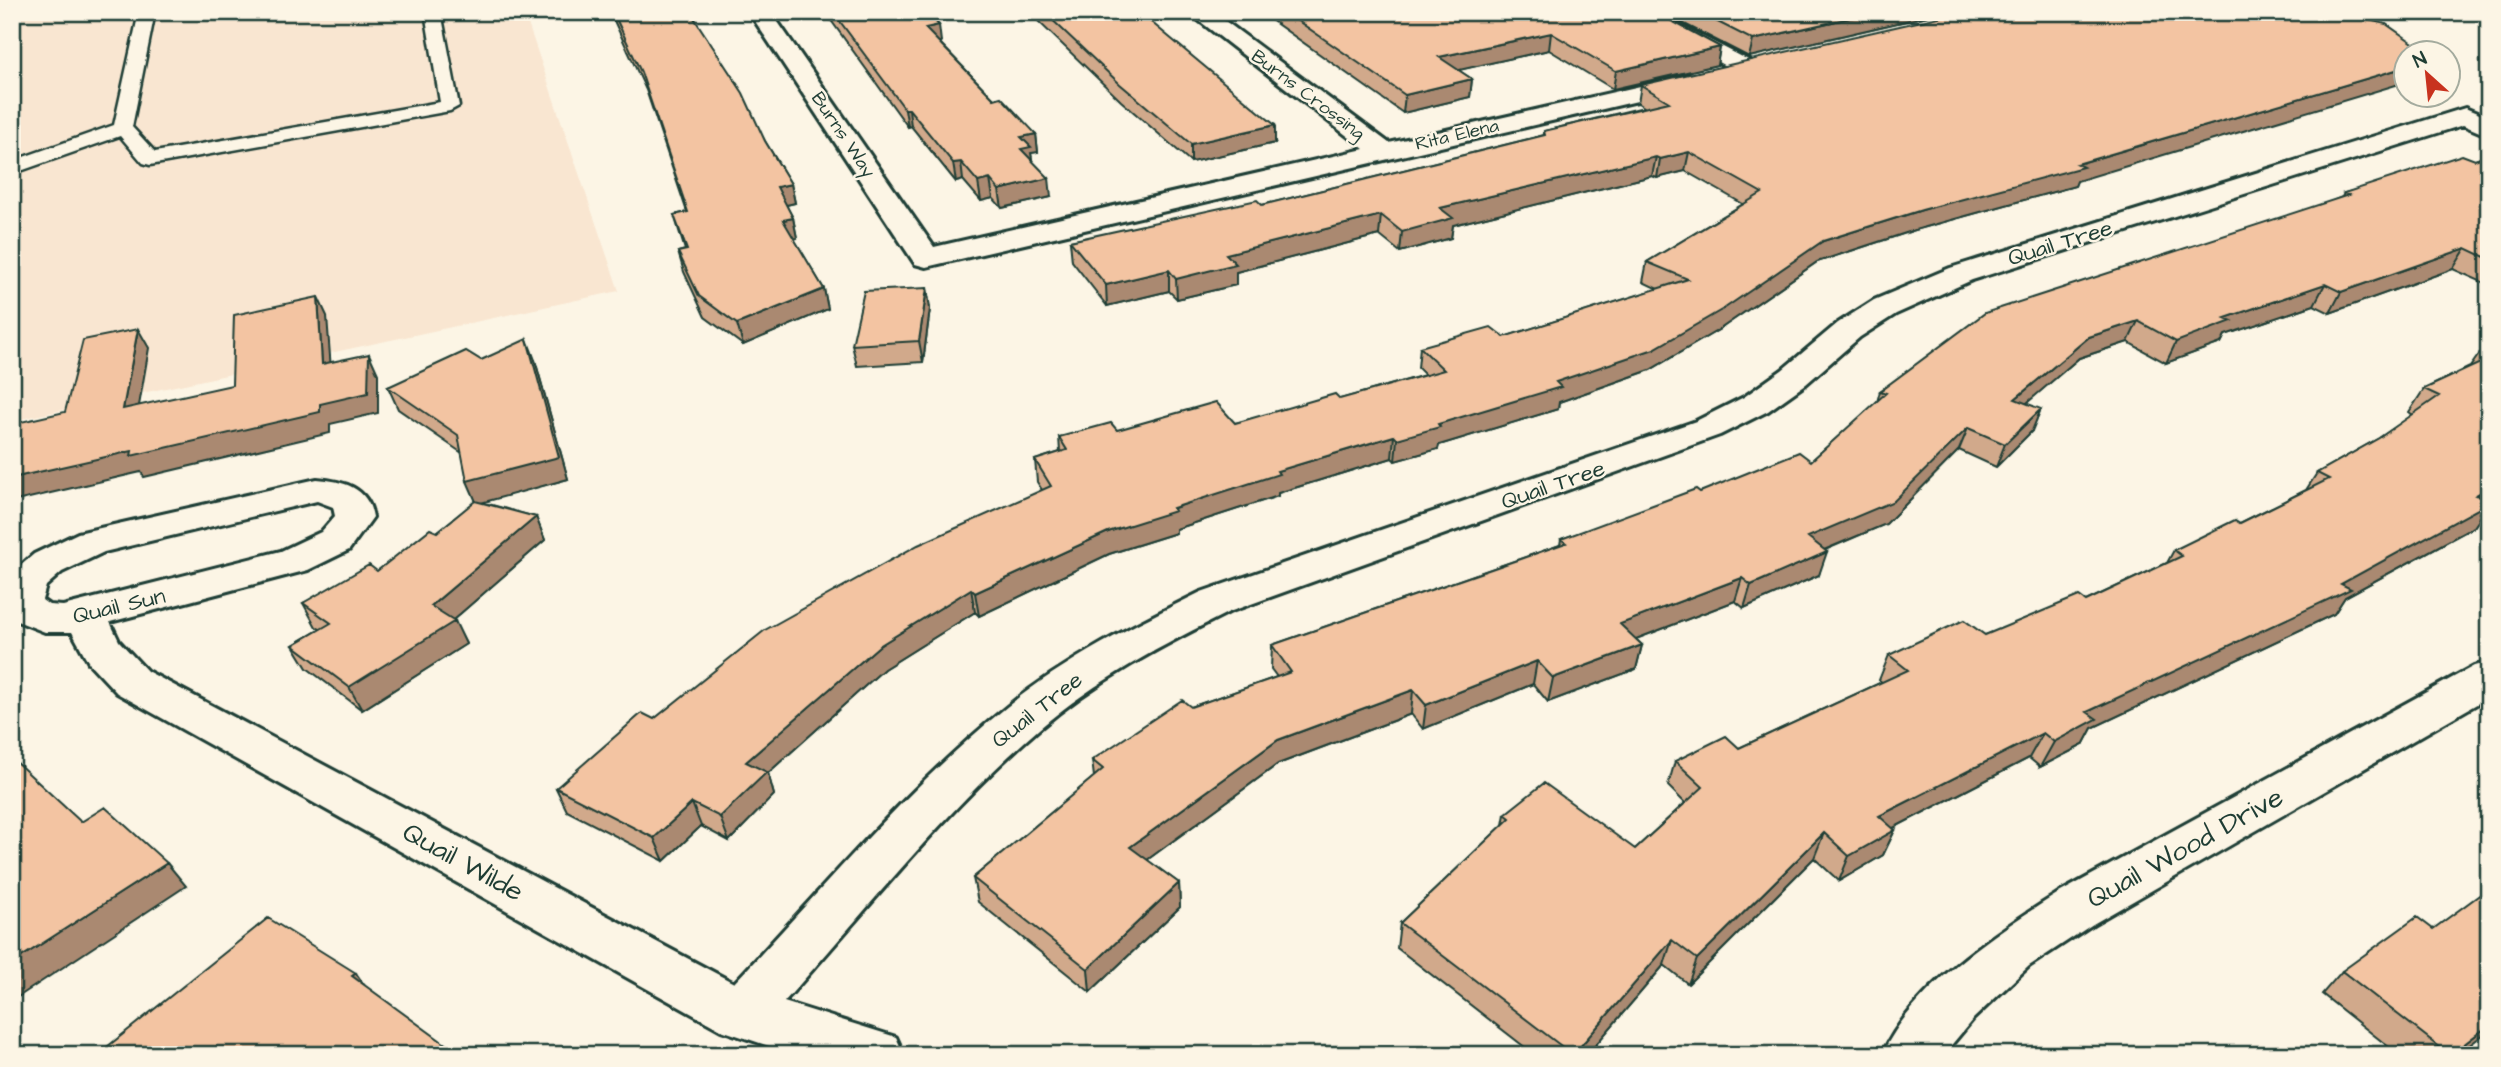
<svg xmlns="http://www.w3.org/2000/svg" width="2501" height="1067" font-family="'Architects Daughter',sans-serif">
<style>
.built{fill:#f9e6d1}
.lines{fill:none;stroke-linecap:round;stroke-linejoin:round}
.lane-casing{stroke:#1f3d34;stroke-width:5}
.street-casing{stroke:#1f3d34;stroke-width:6}
.lane{fill:#fcf5e5;fill-rule:evenodd}
.street{fill:#fcf5e5;fill-rule:evenodd}
.wall{fill:#d1a98b;stroke:#1f3d34;stroke-width:2}
.shaded-wall{fill:#aa8971;stroke:#1f3d34;stroke-width:2}
.building{fill:#f3c4a2;stroke:#1f3d34;stroke-width:2}
.labels{text-anchor:middle;dominant-baseline:central;stroke-width:5;stroke-linejoin:round;paint-order:stroke}
.far-street-label{font-size:19px;fill:#1f3d34;stroke:#fcf5e5}
.street-label{font-size:23px;fill:#1f3d34;stroke:#fcf5e5}
.near-street-label{font-size:28px;fill:#1f3d34;stroke:#fcf5e5}
</style>
<rect width="100%" height="100%" fill="#fcf5e5"/>
<filter id="ink" filterUnits="userSpaceOnUse"><feTurbulence type="fractalNoise" baseFrequency=".0143" numOctaves="2"/><feDisplacementMap in="SourceGraphic" scale="14" xChannelSelector="R" yChannelSelector="G"/><feConvolveMatrix kernelMatrix="1 2 1 2 8 2 1 2 1" color-interpolation-filters="sRGB"/></filter>
<g filter="url(#ink)">
<path class="built" d="M12,12H524L619,291L12,421Z"/>
<g class="lines">
<g class="lane-casing">
<path id="lane" d="M139,12H155L132,127L155,152L440,102L425,12H441L459,106L450,111L150,165L143,163L120,136L12,174V161L114,125Z"/>
</g>
<g class="street-casing">
<path id="street" d="M749,12H771L934,247L1364,149L1188,12H1213L1389,143L1689,75L1698,77L1701,82L1698,87L1689,89L926,267L915,264Z
M1627,12H1655L1756,64L1760,69L1756,74H1740Z
M2465,108L2489,118V136L2463,125L1972,280L1896,314L1860,337L1806,384L1768,411L1720,435L1229,612C1163,645 1096,680 1039,729C945,810 867,910 784,1002L896,1037L904,1055H796L721,1030L117,693L89,663L72,632H45L12,619V576L18,568L34,554L78,533L317,479C343,481 368,487 373,517L349,550L308,570L110,622L119,641L147,671L734,983C823,889 907,787 1008,706C1066,659 1134,625 1201,592L1696,421L1744,397L1782,370L1838,323L1874,300L1950,268ZM317,501L333,507L335,516L321,532L281,551L63,606L49,605L42,600L46,586L62,572L104,552Z
M2489,662V697L2093,924L2029,966L1973,1019L1943,1055H1882C1912,988 1997,932 2057,894L2474,666Z"/>
</g>
<use href="#lane" class="lane"/>
<use href="#street" class="street"/>
</g>
<path class="wall" d="M610,12H694L696,22L765,141L791,184L795,203L786,205L793,218L797,238L794,239L824,289L828,309L743,345L705,317L684,272L678,252L685,250L674,215L687,212L646,90Z
M825,12H926L941,42H939L994,99L1036,134L1038,152L1031,153L1032,161L1051,197L1002,208L993,198L981,201L963,180L956,182L911,126L908,127Z
M1024,12H1139L1275,143L1191,162L1121,101L1036,19L1032,20Z
M1260,12H1655L1720,47L1717,65L1613,89L1549,50L1458,70L1472,79L1470,97L1403,113Z
M1661,12H1945L1749,57Z
M1641,85L2077,181L2075,186L1915,230L1817,262L1720,329L1650,370L1559,402L1558,409L1439,445L1438,449L1395,461L1392,458L1278,493V496L1176,529V533L1109,554L979,616L975,612L884,669L768,773L774,795L729,841L701,826L664,861L567,811L556,788L654,719L1042,490L1037,482L1035,460L1060,452L1059,437L1117,430L1235,423L1340,399L1425,375L1418,368L1420,347L1504,337L1658,289L1643,282L1647,262L1743,204L1685,171L1657,178L1652,176L1453,225L1451,238L1400,252L1379,235L1236,272V285L1177,299L1169,291L1107,306L1072,261L1070,241L1262,205L1544,135V131L1644,107L1638,103Z
M2489,155V285L2453,269L2330,313L2314,305L2225,335L2221,343L2166,363L2128,342L2079,358L2026,403L2032,431L1996,467L1959,450L1886,524L1825,550L1819,575L1744,608L1735,601L1636,639L1642,645L1636,669L1548,702L1533,684L1423,729L1411,714L1278,764L1147,860L1179,883L1180,907L1090,992L978,902L973,878L1094,777L1092,760L1191,707L1277,677L1271,669L1272,645L1560,545L1561,539L1700,492L1811,461L1877,402L1880,391L2342,197L2344,193L2475,160Z
M927,288L930,309L923,362L857,366L852,345Z
M2489,349V505L2474,527L2345,597L2334,614L2092,728L2083,745L2040,767L2029,758L1893,828L1895,830L1883,855L1839,881L1814,858L1688,984L1664,965L1587,1055H1535L1397,948L1400,923L1503,825L1505,814L1635,849L1685,803L1668,786L1675,761L1739,748L1882,682L1879,680L1889,655L1985,635L2086,601L2167,563L2174,550L2240,523L2306,490L2317,473L2379,438L2413,415L2409,412L2424,389L2470,367L2480,353Z
M481,360H535L568,479L481,502L536,517L545,540L453,620L466,644L362,710L307,668L293,645L320,629L316,627L303,603L377,571L437,532L476,501L462,453L398,409L388,387Z
M2342,971L2457,1055H2399L2322,994Z"/>
<path class="shaded-wall" d="M1032,12H1036V19L1032,20Z
M1876,12H1945L1749,57L1753,40Z
M939,25L941,42L928,44L925,28Z
M1551,33L1549,50L1437,75L1439,57Z
M1720,47L1717,65L1613,89L1616,71Z
M2406,67V82L2077,181L2075,186L1915,230L1817,262L1720,329L1650,370L1559,402L1558,409L1439,445L1438,449L1395,461L1397,439L1556,382L1823,241L1922,210Z
M1472,79L1470,97L1403,113L1405,95Z
M905,109H909L911,126L908,127Z
M1275,125V143L1191,162V144Z
M1036,134L1038,152L1031,153L1033,165L1021,149V137Z
M1689,152L1685,171L1657,178L1660,159Z
M1656,157L1652,176L1453,225L1451,238L1400,252L1402,232L1440,208Z
M961,162L963,180L956,182L953,163Z
M1049,178L1051,197L1002,208L999,190Z
M990,179L993,198L981,201L978,182Z
M791,184L795,203L782,206L777,187Z
M1381,215L1379,235L1236,272V285L1177,299L1176,279L1226,254Z
M793,218L797,238L787,240L783,220Z
M2466,248L2453,269L2330,313L2341,292Z
M1169,270V291L1107,306L1106,285Z
M2325,284L2314,305L2225,335L2221,343L2166,363L2176,342L2225,318Z
M927,288L930,309L923,362L919,341Z
M824,289L828,309L743,345L737,324Z
M318,297L327,316L332,383L322,364Z
M2138,321L2128,342L2079,358L2006,421L2015,399L2089,337Z
M138,329L149,348L135,429L123,409Z
M527,339L535,360L568,479L477,504L467,481Z
M369,354L378,374V413L330,424V433L144,477L141,472L12,502V478L320,404Z
M2041,409L2032,431L1996,467L2005,444Z
M1968,428L1959,450L1886,524L1800,560L1808,537Z
M1394,436L1392,458L1278,493V496L1176,529V533L1109,554L979,616L975,593L1108,532L1277,471Z
M2489,488V505L2474,527L2345,597L2334,614L2092,728L2083,745L2040,767L2054,742L2087,712L2341,584L2476,495Z
M536,517L545,540L446,626L455,621L466,644L362,710L349,687L431,606Z
M1827,552L1819,575L1744,608L1751,585Z
M1742,578L1735,601L1615,647L1620,624Z
M971,589L975,612L884,669L768,773L774,795L729,841L720,817L746,762L879,646Z
M1642,645L1636,669L1548,702L1553,678Z
M1537,661L1533,684L1423,729L1426,705Z
M1413,690L1411,714L1278,764L1132,871L1130,847L1278,740Z
M2043,733L2029,758L1868,841L1879,816Z
M692,803L701,826L664,861L654,838Z
M1895,830L1883,855L1839,881L1849,856Z
M1824,833L1814,858L1688,984L1697,959Z
M167,863L186,886L12,1001V963Z
M1179,883L1180,907L1090,992L1088,969Z
M1672,940L1664,965L1587,1055H1573Z
M356,973L374,999L352,976Z
M2489,1025V1030L2457,1055H2450Z"/>
<path class="building" d="M613,12H690L743,93L765,141L791,184L777,187L793,218L783,220L824,289L737,324L699,296L678,252L687,250L674,215L688,212L641,72Z
M833,12H926L939,25L925,28L994,99L1001,97L1036,134L1021,137L1031,147L1021,149L1049,178L999,190L990,179L978,182L961,162L953,163L909,109H905Z
M1044,12H1139L1275,125L1191,144L1120,84Z
M1285,12H1655L1720,47L1616,71L1551,33L1439,57L1472,79L1405,95Z
M1698,12H1876L1753,40Z
M1961,12H2333L2386,24L2426,52H2406V67L2077,164L2083,167L1922,210L1823,241L1725,308L1654,349L1556,382L1561,387L1438,424L1440,427L1397,439L1394,436L1277,471L1279,474L1173,508L1175,511L1108,532L975,593L971,589L879,646L746,762L767,772L720,817L692,803L654,838L556,788L642,713L654,719L765,630L918,545L1051,486L1035,460L1067,450L1059,437L1111,423L1117,430L1216,402L1235,423L1335,394L1340,399L1444,370L1420,347L1491,327L1504,337L1688,279L1647,262L1762,193L1689,152L1660,159L1656,157L1440,208L1453,218L1402,232L1381,215L1226,254L1236,264L1176,279L1169,270L1106,285L1070,241L1257,200L1262,205L1545,135L1544,131L1669,102L1641,85Z
M2462,155L2475,160L2489,155V259L2466,248L2341,292L2325,284L2225,318L2232,321L2176,342L2138,321L2089,337L2015,399L2041,409L2005,444L1968,428L1894,501L1808,537L1827,552L1751,585L1742,578L1620,624L1642,645L1553,678L1537,661L1426,705L1413,690L1278,740L1130,847L1179,883L1088,969L973,878L1103,769L1092,760L1182,700L1191,707L1291,672L1272,645L1566,543L1561,539L1696,489L1700,492L1799,452L1811,461L1886,393L1880,391L1985,313L2349,195L2344,193Z
M927,288L919,341L852,345L864,291Z
M318,297L322,364L369,354L368,393L320,404V412L131,456L132,451L12,478V424L65,412L83,340L138,329L123,409L232,385L234,315Z
M527,339L559,457L467,481L458,435L388,387L466,351L481,360Z
M2489,349V357L2480,353Z
M2489,359V488L2476,495L2489,501V503L2341,584L2351,589L2087,712L2097,719L2054,742L2043,733L1879,816L1895,830L1849,856L1824,833L1697,959L1672,940L1573,1055L1400,923L1510,818L1505,814L1544,783L1635,849L1703,787L1675,761L1726,736L1739,748L1908,670L1889,655L1964,620L1985,635L2079,596L2086,601L2182,556L2174,550L2235,520L2240,523L2329,479L2317,473L2379,438L2439,396L2424,389Z
M475,501L536,517L431,606L455,621L349,687L293,645L331,623L303,603L369,565L377,571L430,529L437,532Z
M14,760L81,822L105,807L167,863L12,963V761Z
M2489,888V1025L2450,1055L2342,971L2417,917L2433,929Z
M268,918L356,973L352,976L459,1054L97,1055Z"/>
</g>
<g class="labels">
<g class="far-street-label">
<text transform="translate(1308 95) rotate(37)">Burns Crossing</text>
<text transform="translate(843 135) rotate(56)">Burns Way</text>
<text transform="translate(1457 135) rotate(-13)">Rita Elena</text>
</g>
<g class="street-label">
<text transform="translate(2060 243) rotate(-17)">Quail Tree</text>
<text transform="translate(1553 485) rotate(-19)">Quail Tree</text>
<text transform="translate(119 606) rotate(-13)">Quail Sun</text>
<text transform="translate(1037 710) rotate(-38)">Quail Tree</text>
</g>
<g class="near-street-label">
<text transform="translate(2185 848) rotate(-29)">Quail Wood Drive</text>
<text transform="translate(463 862) rotate(29)">Quail Wilde</text>
</g>
</g>
<rect width="2501" height="1067" fill="none" stroke="#fcf5e5" stroke-width="42"/>
<rect x="21" y="21" width="2459" height="1025" fill="none" stroke="#1f3d34" stroke-width="2.5" filter="url(#ink)"/>
<g transform="translate(2427 74) rotate(333)"><circle r="33" fill="#fcf5e5" stroke="#a4ab9e" stroke-width="2"/>
<path d="M0-5L12 26L0 18L-12 26Z" fill="#c8321e"/>
<text y="-10" font-size="19" font-weight="bold" text-anchor="middle" fill="#1f3d34">N</text>
</g>
</svg>
